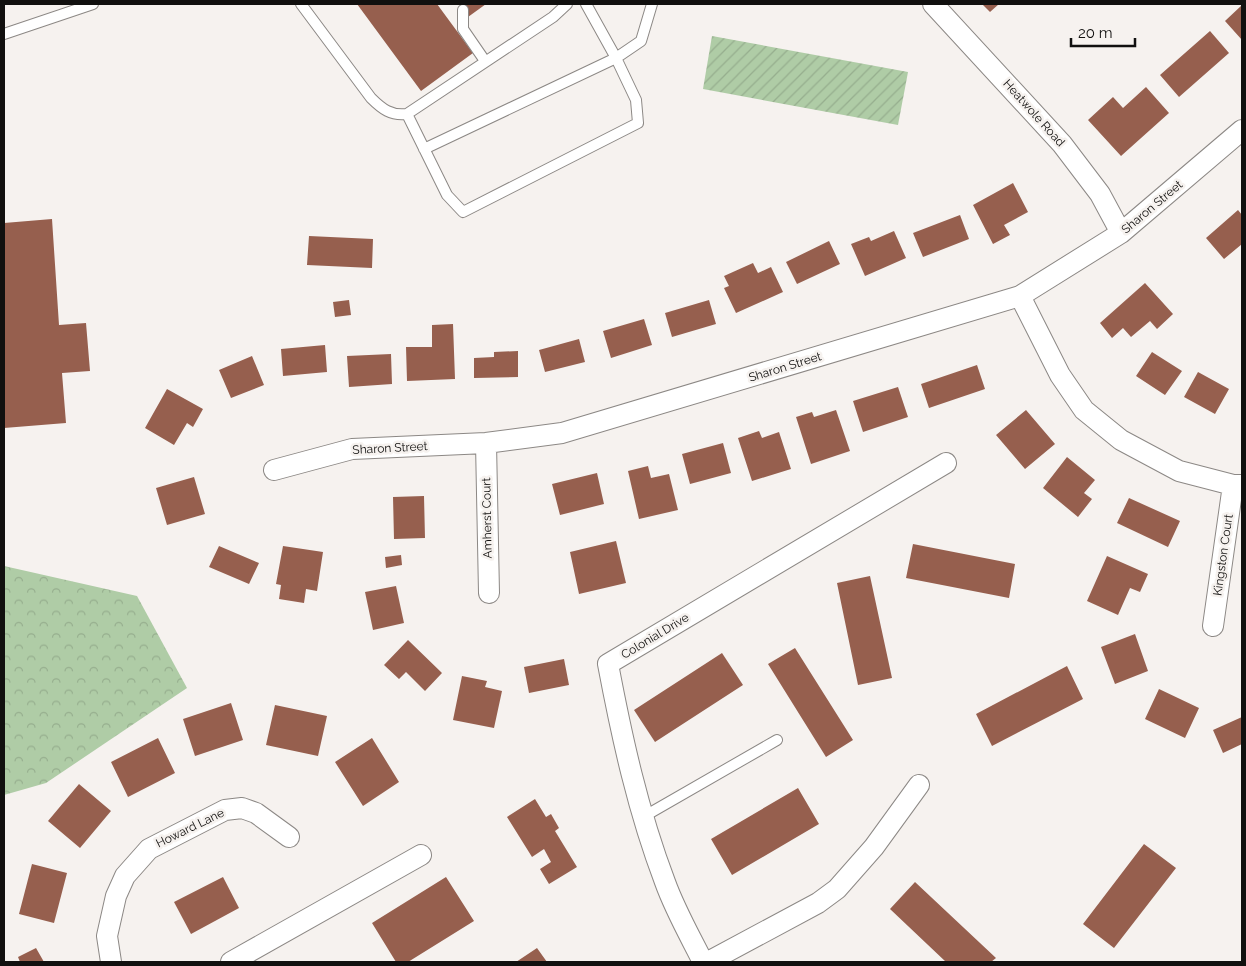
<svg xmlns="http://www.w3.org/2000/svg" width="1246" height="966" font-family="Raleway,sans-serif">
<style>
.forest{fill:url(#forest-crowns)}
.garden{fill:url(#garden-furrows)}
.building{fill:#965f4e}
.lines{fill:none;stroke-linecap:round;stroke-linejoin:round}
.lane-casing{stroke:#8c8885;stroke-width:12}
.street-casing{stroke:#8c8885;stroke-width:22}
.lane{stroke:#fff;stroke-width:10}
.street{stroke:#fff;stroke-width:20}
.labels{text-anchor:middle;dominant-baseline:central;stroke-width:5;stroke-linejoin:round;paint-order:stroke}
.street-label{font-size:12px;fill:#11100f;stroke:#f6f2ef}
</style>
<defs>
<pattern id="forest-crowns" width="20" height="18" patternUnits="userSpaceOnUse" patternTransform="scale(1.25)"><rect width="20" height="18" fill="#afcca6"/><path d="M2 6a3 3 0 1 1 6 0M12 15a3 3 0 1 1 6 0" fill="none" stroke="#96ae8e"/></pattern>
<pattern id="garden-furrows" width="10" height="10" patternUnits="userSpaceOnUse" patternTransform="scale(1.25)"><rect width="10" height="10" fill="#afcca6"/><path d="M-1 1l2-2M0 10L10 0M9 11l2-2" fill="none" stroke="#96ae8e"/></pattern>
</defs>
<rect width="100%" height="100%" fill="#f6f2ef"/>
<path class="forest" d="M4,566L137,596L187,688L46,783L4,795Z"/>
<path class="garden" d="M712,36L908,72L898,125L703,89Z"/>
<path class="building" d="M357,4H437L473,53L421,91Z
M459,4H486L468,17Z
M982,4H999L990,12Z
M1242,5V40L1225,21Z
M1210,31L1229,53L1179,97L1160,75Z
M1146,87L1169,113L1121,156L1088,120L1113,97L1123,108Z
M1013,183L1028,212L1004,225L1010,235L993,244L973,205Z
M1238,210L1242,215V244L1224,259L1206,238Z
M960,215L969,239L923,257L913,233Z
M52,219L59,325L86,323L90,371L62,373L66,423L4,428V223Z
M894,231L906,258L865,276L851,244L869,237L871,241Z
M309,236L373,239L372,268L307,265Z
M829,241L840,264L797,284L786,262Z
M753,263L758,273L771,267L783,292L736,313L724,288L729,286L724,276Z
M1145,283L1173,314L1157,329L1150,321L1131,337L1123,328L1112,338L1100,323Z
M349,300L351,315L335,317L333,302Z
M709,300L716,324L672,337L665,313Z
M644,319L652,345L611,358L603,331Z
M453,324L455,379L407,381L406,347H432V325Z
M579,339L585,362L545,372L539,350Z
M325,345L327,372L283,376L281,349Z
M518,351V377L474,378V358L494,357V352Z
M1152,352L1182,371L1165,395L1136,376Z
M391,354L392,384L349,387L347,356Z
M252,356L264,385L231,398L219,370Z
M977,365L985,389L929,408L921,384Z
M1198,372L1229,389L1215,414L1184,397Z
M898,387L908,417L863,432L853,401Z
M167,389L203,409L193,427L187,423L174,445L145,428Z
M836,410L850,451L811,464L796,417L812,412L814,417Z
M1026,410L1055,444L1025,469L996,435Z
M759,431L762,438L779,432L791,469L752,481L738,438Z
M723,443L731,473L690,484L682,454Z
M1067,457L1095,480L1084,493L1092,499L1078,517L1043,488Z
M648,466L651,478L669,474L678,510L639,519L628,471Z
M597,473L604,504L560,515L552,484Z
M194,477L205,514L167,525L156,488Z
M424,496L425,538L394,539L393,497Z
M1129,498L1180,521L1168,547L1117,523Z
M616,541L626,583L579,594L570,552Z
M913,544L1015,564L1009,598L906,578Z
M219,546L259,563L249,584L209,567Z
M283,546L323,552L317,591L306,589L304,603L279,599L281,585L276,584Z
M401,555L402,565L386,568L385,557Z
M1107,556L1148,574L1140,592L1130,588L1118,615L1087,601Z
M870,576L892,678L858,685L837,583Z
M396,586L404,623L373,630L365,592Z
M1135,634L1148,671L1115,684L1101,647Z
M408,640L442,673L425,691L406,672L399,679L384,665Z
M795,648L853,740L826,757L768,664Z
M722,653L743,685L655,742L634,710Z
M564,659L569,685L529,693L524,667Z
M1067,666L1083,699L992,746L976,714Z
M462,676L487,681L485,687L502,691L494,728L453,720Z
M1159,689L1199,708L1185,738L1145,719Z
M231,703L243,740L195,756L183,719Z
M275,705L327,716L318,756L266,745Z
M1242,717V744L1223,753L1213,730Z
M158,738L175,773L128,797L111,762Z
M372,738L399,782L363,806L335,762Z
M79,784L111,811L80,848L48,821Z
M798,788L819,824L732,875L711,839Z
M535,799L546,817L551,814L559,828L555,831L577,867L549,884L540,869L551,862L544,849L532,857L507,817Z
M1144,844L1176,868L1114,948L1083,924Z
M32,864L67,873L54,923L19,914Z
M223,877L239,908L191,934L174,902Z
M446,877L474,921L408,962H396L372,923Z
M915,882L996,958L991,962H946L890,909Z
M36,948L44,962H20L18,957Z
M537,948L547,962H516Z"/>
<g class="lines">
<g class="lane-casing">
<path id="lane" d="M301,4L371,98C382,109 391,116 407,114L553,17L567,4
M463,10V29L485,61
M4,34L93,4
M407,114L447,195L463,212L638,123L636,100L616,58L586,4
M424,149L616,58L641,41L652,4
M643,817L777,740"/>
</g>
<g class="street-casing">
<path id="street" d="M933,4L1062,144L1100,194L1121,233
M1020,296L1060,375L1084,410L1121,440L1179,471L1233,485H1242
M486,443L489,593
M274,470L352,449L486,443L562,433L1020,296L1121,233L1242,130
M1213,626L1233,485
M111,962L107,936L116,896L125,876L149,849L225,810L242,808L256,813L289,837
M231,962L421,855
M703,962C690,936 675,910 665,882C638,811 622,738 608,664L946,463
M708,962L818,903L837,889L874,847L919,785"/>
</g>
<use href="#lane" class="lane"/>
<use href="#street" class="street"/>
</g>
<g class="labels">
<g class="street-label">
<text transform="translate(1034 113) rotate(48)">Heatwole Road</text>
<text transform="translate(1152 207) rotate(-40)">Sharon Street</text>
<text transform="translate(785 367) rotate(-17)">Sharon Street</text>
<text transform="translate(390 448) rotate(-3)">Sharon Street</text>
<text transform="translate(487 518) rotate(-91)">Amherst Court</text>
<text transform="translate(1223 555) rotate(-82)">Kingston Court</text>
<text transform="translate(655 636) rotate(-31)">Colonial Drive</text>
<text transform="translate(190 828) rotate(-26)">Howard Lane</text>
</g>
</g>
<rect width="1246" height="966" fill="none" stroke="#11100f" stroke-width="10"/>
<path d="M1071 38v8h64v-8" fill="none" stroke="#11100f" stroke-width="2.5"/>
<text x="1078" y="38" font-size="15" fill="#11100f" stroke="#f6f2ef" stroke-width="4" paint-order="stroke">20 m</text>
</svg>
